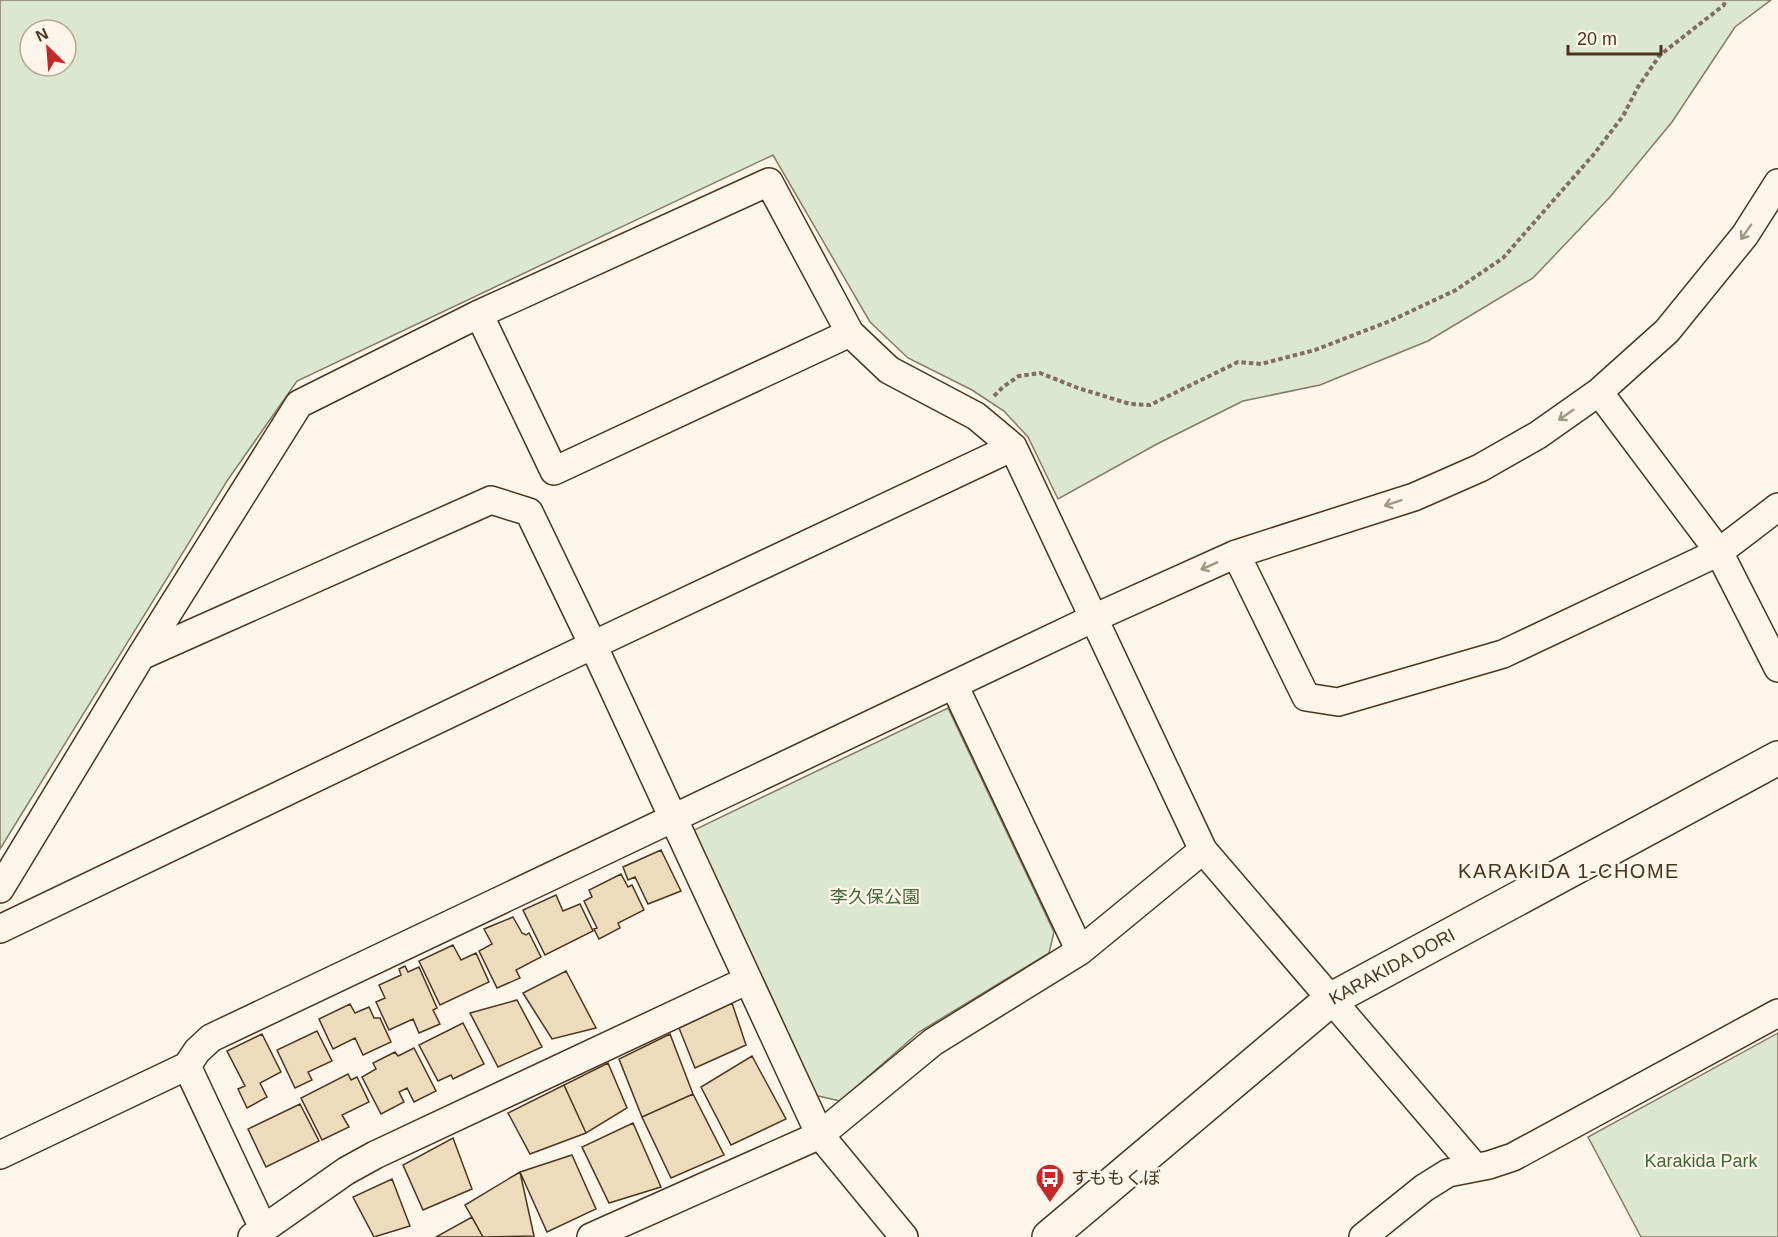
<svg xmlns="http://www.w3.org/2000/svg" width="1778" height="1237" font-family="Helvetica,'Noto Sans JP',sans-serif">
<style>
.green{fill:#dce7d0;stroke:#887966;stroke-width:1.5;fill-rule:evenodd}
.building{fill:#ecdcbc;stroke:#4a3520;stroke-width:1.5}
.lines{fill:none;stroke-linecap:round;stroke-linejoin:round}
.street-casing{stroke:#4a3520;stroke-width:30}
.secondary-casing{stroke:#4a3520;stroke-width:36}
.path{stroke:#7f6f5c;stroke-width:4;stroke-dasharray:4.5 3;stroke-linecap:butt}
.street{stroke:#fbf6e9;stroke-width:27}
.secondary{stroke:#fbf6e9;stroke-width:33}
.oneway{stroke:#a29684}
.labels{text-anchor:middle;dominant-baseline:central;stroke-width:4.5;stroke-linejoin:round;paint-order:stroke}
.park-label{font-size:18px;fill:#436837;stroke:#fbf6e9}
.street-label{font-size:18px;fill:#4a3520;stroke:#fbf6e9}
.poi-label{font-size:18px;fill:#4a3520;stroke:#fbf6e9;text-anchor:start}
.neighbourhood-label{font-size:20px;letter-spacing:1.5px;fill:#4a3520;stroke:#fbf6e9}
</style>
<rect width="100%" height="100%" fill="#fbf6e9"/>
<path class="green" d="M0,0H1771L1735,27L1672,122L1610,197L1533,278L1428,341L1320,385L1243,401L1157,444L1058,499L1028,437L1004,411L972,390L908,358L870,322L773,155L297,381L227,481L0,849ZM30,30H66V66H30Z
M948,708L1054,932L1049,953L919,1032L840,1101L814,1095L692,831Z
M1778,1033V1237H1641L1588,1137Z"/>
<path class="building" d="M661,850L681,891L648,904L635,877L628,880L623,867Z
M621,874L628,887L632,885L644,910L618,923L620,928L599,939L594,929L597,928L584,901L592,897L589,890Z
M556,895L563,911L580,904L593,931L545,955L523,910Z
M513,917L522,933L526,935L529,933L541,957L516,970L520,978L497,988L479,951L492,944L484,929Z
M453,945L461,960L476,953L489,982L440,1005L419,961Z
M405,966L408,972L419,967L437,1008L433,1010L440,1024L419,1033L413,1019L389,1030L376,1002L385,998L379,985L401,975L399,969Z
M566,971L596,1028L552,1039L523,993Z
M517,1000L542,1047L498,1067L470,1013Z
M732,1003L746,1045L695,1068L679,1028Z
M350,1004L355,1013L369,1007L374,1018H380L391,1042L363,1055L355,1038L333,1049L319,1019Z
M463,1023L484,1064L453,1079L451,1075L438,1081L419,1045Z
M317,1031L332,1061L308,1072L312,1080L295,1088L277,1050Z
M262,1034L281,1072L260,1083L267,1097L247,1108L238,1089L245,1086L227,1051Z
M670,1034L693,1094L642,1117L619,1059Z
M414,1048L436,1091L414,1102L407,1088L399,1092L404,1102L381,1114L362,1077L376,1069L373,1063L395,1052L398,1056Z
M752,1056L786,1119L731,1145L701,1087Z
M608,1063L627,1108L586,1133L564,1085Z
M348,1074L351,1080L357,1077L369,1102L342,1115L349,1127L322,1140L301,1098Z
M564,1085L586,1133L530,1154L508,1113Z
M693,1094L724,1155L671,1178L642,1117Z
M300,1104L319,1141L266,1167L248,1129Z
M633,1123L661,1187L609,1203L582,1147Z
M453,1138L472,1189L423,1210L403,1165Z
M572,1155L596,1209L547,1232L520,1172Z
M520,1172L534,1236L483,1237L465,1205Z
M392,1179L410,1226L374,1237L353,1197Z
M472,1217L483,1237H436Z"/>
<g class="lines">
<g class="street-casing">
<path id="street" d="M479,314L554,471L850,333
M1599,392L1719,552L1778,668
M1236,554L1306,697L1338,702L1503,654L1719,552L1778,507
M141,656L491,500L529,512L593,645L820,1135L904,1237
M954,685L1080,951
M0,889L141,656L299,404L479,314L769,182L850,333L889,370L976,416L1013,447L1203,850L1474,1166
M0,929L593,645L1013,447
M187,1066L264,1230
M0,1155L187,1066L197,1051L211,1038L1094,618L1236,554L1414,497L1480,468L1538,435L1599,392L1667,331L1745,235L1778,183
M252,1237L346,1171L375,1155L748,980
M591,1237L820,1135L933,1042L1080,951L1203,850
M1363,1237L1424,1188L1448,1173L1489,1165L1513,1157L1778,1013"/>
</g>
<g class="secondary-casing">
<g id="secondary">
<path id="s1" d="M1049,1237L1330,1000L1778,758"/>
</g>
</g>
<path class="path" d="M994,396L1003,387L1019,376L1040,373L1078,388L1130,404L1150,405L1238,362L1261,364L1315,350L1390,321L1456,290L1503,258L1594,154L1623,116L1638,87L1660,55L1724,5L1725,0"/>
<use href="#street" class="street"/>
<use href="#secondary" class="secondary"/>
</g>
<defs><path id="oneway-shaft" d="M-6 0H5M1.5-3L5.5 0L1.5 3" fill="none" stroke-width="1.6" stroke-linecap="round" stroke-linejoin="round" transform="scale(1.5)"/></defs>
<g class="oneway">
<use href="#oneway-shaft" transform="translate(1746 232) rotate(125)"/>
<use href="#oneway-shaft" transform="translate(1566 415) rotate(145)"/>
<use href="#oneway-shaft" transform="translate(1393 503) rotate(162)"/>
<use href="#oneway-shaft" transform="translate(1209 566) rotate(156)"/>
</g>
<defs>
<g id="bus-pin" transform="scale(1.5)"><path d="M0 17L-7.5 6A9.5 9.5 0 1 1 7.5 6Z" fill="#c62828" stroke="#fbf6e9"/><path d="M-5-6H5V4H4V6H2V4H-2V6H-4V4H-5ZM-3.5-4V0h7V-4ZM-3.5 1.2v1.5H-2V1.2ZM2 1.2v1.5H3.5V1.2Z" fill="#fff"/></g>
</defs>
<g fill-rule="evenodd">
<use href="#bus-pin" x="1050" y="1178"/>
</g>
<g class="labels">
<g class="park-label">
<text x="875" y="897">李久保公園</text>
<text x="1701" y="1161">Karakida Park</text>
</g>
<g class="street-label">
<text stroke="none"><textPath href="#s1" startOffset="438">KARAKIDA DORI</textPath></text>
</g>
<g class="poi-label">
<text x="1071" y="1178">すももくぼ</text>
</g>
<g class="neighbourhood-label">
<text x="1569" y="871">KARAKIDA 1-CHOME</text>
</g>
</g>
<g transform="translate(48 48) rotate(335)"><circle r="28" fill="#fbf6e9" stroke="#b4a999" stroke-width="1.5"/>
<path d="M0-4.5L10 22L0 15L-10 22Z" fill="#c62828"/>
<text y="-9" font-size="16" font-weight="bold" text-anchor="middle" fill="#4a3520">N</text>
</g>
<path d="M1568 45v9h93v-9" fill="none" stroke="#4a3520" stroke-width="3"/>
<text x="1577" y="45" font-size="18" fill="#4a3520" stroke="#fbf6e9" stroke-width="4.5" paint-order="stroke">20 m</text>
</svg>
